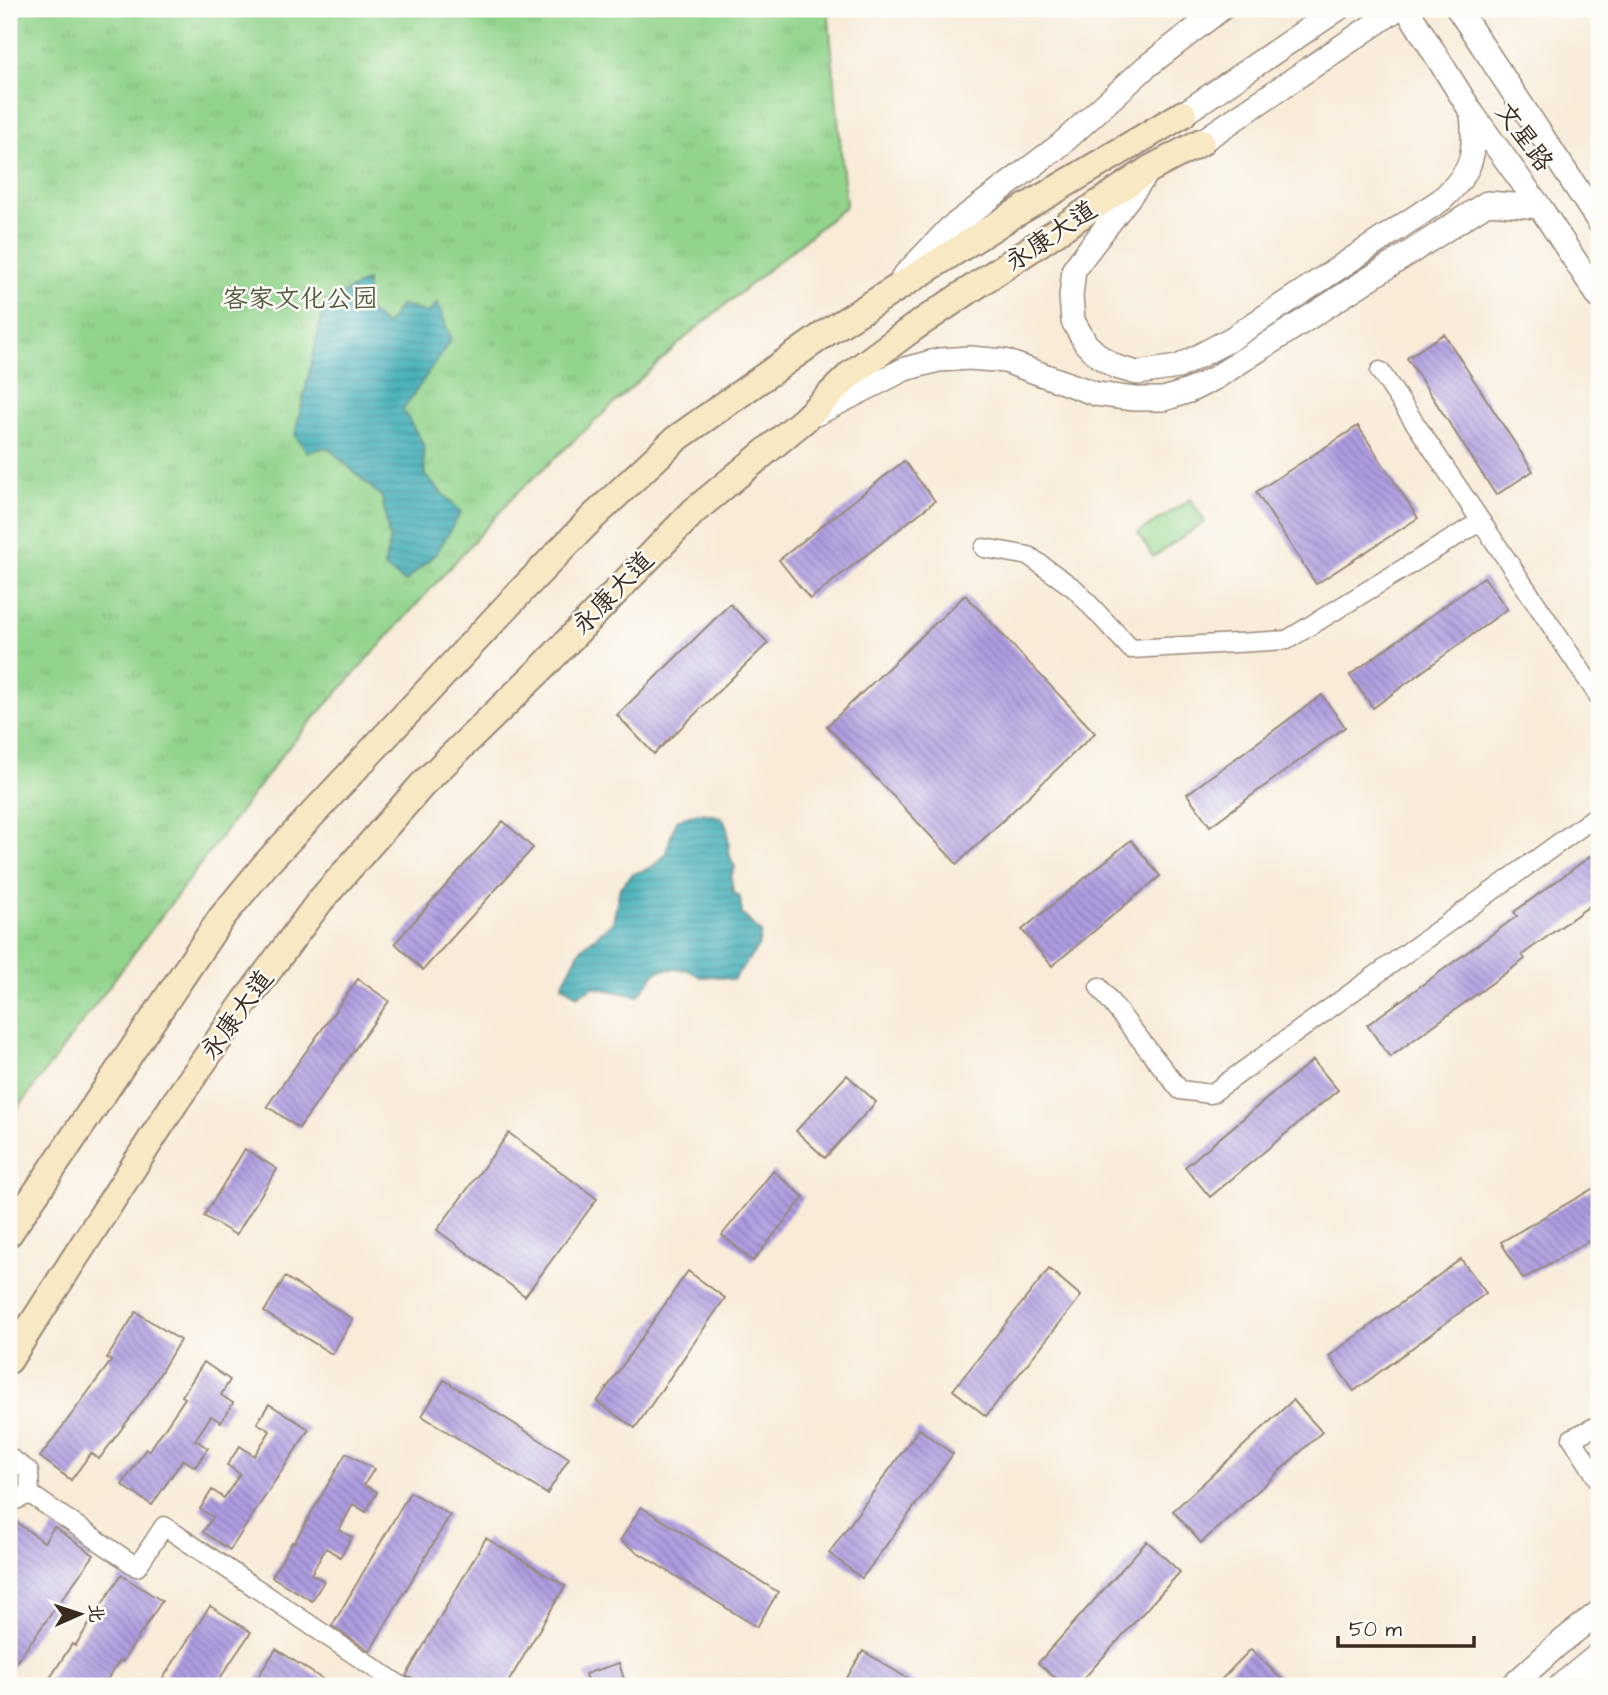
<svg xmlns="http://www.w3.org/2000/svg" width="1608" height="1695" font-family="'Architects Daughter','LXGW WenKai TC',sans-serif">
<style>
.grass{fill:url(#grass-tufts);stroke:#667f55;stroke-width:2}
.garden{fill:#92d48c;stroke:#667f55;stroke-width:2}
.water{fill:url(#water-rules);stroke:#3a6a6a;stroke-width:2}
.building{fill:url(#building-back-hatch)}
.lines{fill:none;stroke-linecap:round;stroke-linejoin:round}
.minor-casing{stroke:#9a8a7b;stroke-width:21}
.tertiary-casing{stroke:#9a8a7b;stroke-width:26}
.secondary-casing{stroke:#9a8a7b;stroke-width:30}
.minor{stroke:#fff;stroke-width:18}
.tertiary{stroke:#fff;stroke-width:23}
.secondary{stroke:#f8e8c3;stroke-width:26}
.labels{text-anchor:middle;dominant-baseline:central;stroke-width:5;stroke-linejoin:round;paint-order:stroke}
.street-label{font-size:26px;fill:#3b2a1e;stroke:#fdfcf7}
.park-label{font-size:26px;fill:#555d3f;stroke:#fdfcf7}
</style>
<defs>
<pattern id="grass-tufts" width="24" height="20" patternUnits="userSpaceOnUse" patternTransform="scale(1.75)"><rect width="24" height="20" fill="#92d48c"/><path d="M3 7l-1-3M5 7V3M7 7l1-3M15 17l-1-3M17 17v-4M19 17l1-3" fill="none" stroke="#7fb678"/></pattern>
<pattern id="water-rules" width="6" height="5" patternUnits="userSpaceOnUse" patternTransform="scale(1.75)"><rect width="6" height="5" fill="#39aab5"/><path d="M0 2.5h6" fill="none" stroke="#318b93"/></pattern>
<pattern id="building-back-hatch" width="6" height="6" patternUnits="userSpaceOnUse" patternTransform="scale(1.75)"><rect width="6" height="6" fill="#ad9ce0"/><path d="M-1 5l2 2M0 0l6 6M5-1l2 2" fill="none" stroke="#8e7fb5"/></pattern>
</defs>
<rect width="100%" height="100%" fill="#fdfcf7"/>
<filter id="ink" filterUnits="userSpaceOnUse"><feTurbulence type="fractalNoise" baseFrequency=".0143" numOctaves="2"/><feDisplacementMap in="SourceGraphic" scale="14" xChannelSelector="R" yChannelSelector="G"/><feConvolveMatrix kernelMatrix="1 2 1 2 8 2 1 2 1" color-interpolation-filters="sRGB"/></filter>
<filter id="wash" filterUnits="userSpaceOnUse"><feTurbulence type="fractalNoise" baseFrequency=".00686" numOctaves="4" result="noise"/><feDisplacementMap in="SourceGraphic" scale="28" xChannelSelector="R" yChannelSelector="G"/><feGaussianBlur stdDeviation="1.57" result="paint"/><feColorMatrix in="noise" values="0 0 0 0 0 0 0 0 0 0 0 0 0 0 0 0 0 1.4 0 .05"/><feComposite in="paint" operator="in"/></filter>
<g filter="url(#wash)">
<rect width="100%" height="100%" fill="#f8ebd8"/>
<path class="grass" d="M9,9H828L846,206L686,337L515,495L285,751L9,1120Z"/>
<path class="garden" d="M1191,499L1205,522L1153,557L1138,533Z"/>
<path class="water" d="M367,281V310L386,326L401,305L428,313L438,303L451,339L403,410L423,444L425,476L461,512L437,552L405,582L384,567L390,540L382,497L327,447L308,452L295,435L325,303Z
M697,813C745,814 718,841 735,867L731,877L733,892L740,897L742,914L761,933L758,947L733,980L714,976L701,977L688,970L669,969L657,971L638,996L593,987L577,996L562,985L580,950L613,922L620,887L633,874L652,867L665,855L676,820Z"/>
<g id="blocks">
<path class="building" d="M1444,334L1533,471L1496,495L1407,358Z
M1358,426L1418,518L1316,584L1256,492Z
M904,461L935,501L810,599L779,560Z
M1484,577L1507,609L1373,708L1350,675Z
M965,595L1095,733L957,864L827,726Z
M730,604L768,643L654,754L617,715Z
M1322,695L1345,727L1210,826L1187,794Z
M503,821L533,848L423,970L395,943Z
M1131,840L1160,876L1052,966L1022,930Z
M1599,850V899L1522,955L1525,959L1390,1057L1367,1025L1517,916L1514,912Z
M358,979L389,1001L299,1128L267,1106Z
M1313,1060L1338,1090L1210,1197L1185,1167Z
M847,1075L876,1102L825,1158L796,1131Z
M509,1133L597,1199L525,1296L437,1230Z
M245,1149L277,1169L236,1235L204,1216Z
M773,1171L804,1197L753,1261L722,1235Z
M1599,1185V1235L1523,1279L1501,1242Z
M1461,1259L1486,1293L1354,1391L1329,1356Z
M1049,1269L1081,1296L986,1416L953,1390Z
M688,1271L725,1298L635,1428L597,1402Z
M285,1277L353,1319L332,1354L264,1312Z
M136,1312L180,1340L147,1395L99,1459L91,1453L71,1480L40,1457L111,1361L107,1358Z
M204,1362L230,1380L221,1395L233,1403L221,1422L211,1416L195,1440L208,1448L195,1467L183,1459L152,1505L122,1485L146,1449L149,1451L185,1398L182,1396Z
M444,1380L569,1458L547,1494L422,1416Z
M1293,1400L1322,1432L1201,1543L1173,1511Z
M269,1404L309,1429L230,1550L203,1532L213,1517L200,1509L212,1490L224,1498L240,1474L227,1465L240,1446L254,1456L270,1431L257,1423Z
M919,1429L953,1454L862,1578L829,1553Z
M346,1453L374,1469L364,1485L377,1492L366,1512L353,1504L339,1530L352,1537L340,1557L326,1548L311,1574L324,1581L312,1601L272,1577L292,1542L294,1543Z
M410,1492L450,1515L370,1651L332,1626Z
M641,1507L778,1592L757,1627L620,1541Z
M9,1517L44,1542L54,1527L94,1555L9,1672Z
M486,1538L565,1586L506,1686H425L406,1676Z
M1147,1541L1180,1572L1077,1686H1064L1038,1663Z
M121,1575L162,1601L122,1662L120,1660L103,1686H45L72,1644L75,1646Z
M210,1606L251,1632L232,1660L215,1686H158Z
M276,1649L333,1686H252Z
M1251,1649L1288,1686H1215Z
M863,1651L920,1686H842Z
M619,1663L626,1686H589L585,1674Z"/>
</g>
</g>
<g filter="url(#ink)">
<use href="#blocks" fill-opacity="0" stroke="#9a8a7b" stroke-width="2"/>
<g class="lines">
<g class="minor-casing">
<path id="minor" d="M1380,371L1599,697
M984,548L1029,556L1075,589L1131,649L1287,640L1481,521
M1099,987L1180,1090L1211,1094L1599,814
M1599,1425L1572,1438L1599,1481
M9,1457L29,1471L30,1494
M9,1503L30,1494L137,1567L164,1526L401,1686"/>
</g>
<g class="tertiary-casing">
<path id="tertiary" d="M1407,9L1472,113L1540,207L1599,297
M1458,9L1599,222
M1183,114L1338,9
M1201,142L1397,9
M1145,176L1074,269L1071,297L1073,321L1086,344L1100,357L1116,367L1137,373L1178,367L1231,339L1441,200C1473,171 1476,156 1472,113
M903,277L949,229L1059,146L1146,67L1221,9
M816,414L905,369L939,360L970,358L1005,361L1096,394L1134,399H1164L1189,391L1215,378L1487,203L1540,207
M1512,1686L1555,1647L1599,1612
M1560,1686L1599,1654"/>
</g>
<g class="secondary-casing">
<path id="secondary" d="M9,1233L222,917L265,865L524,588L592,518L676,439L826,333L1011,216L1183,114
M9,1360L176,1101L245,1002L320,901L423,784L540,670L694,511L804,420L851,374L913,328L1150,169L1201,142"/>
</g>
<use href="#minor" class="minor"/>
<use href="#tertiary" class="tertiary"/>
<use href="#secondary" class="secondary"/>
</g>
</g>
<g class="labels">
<g class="street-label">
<text transform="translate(1524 137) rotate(54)">文星路</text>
<text transform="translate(1051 236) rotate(-34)">永康大道</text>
<text transform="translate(613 593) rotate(-46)">永康大道</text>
<text transform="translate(237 1015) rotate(-54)">永康大道</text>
</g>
<g class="park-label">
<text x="300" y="299">客家文化公园</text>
</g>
</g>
<rect width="1608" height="1695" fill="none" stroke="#fdfcf7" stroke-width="35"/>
<g transform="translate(80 1614) rotate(87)" stroke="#fdfcf7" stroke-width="5" paint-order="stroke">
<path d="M0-5L12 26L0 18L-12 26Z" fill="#3b2a1e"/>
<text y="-10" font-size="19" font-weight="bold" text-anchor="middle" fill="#3b2a1e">北</text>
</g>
<path d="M1338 1636v10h136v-10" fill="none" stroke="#3b2a1e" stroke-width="3.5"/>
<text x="1349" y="1636" font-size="21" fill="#3b2a1e" stroke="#fdfcf7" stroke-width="5" paint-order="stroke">50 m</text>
</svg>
